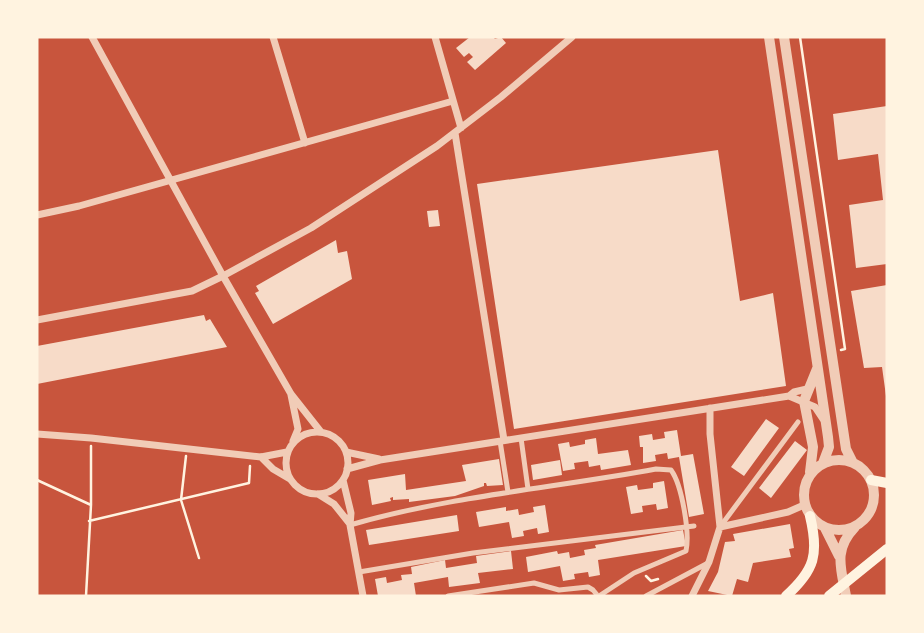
<svg xmlns="http://www.w3.org/2000/svg" width="924" height="633" font-family="Poppins,sans-serif">
<style>
.building{fill:#f7dbc8}
.lines{fill:none;stroke-linecap:round;stroke-linejoin:round}
.path{stroke:#fff3e0;stroke-width:2.5}
.pedestrian{stroke:#f1ccb7;stroke-width:5}
.minor{stroke:#f1ccb7;stroke-width:7}
.tertiary{stroke:#f1ccb7;stroke-width:10}
.secondary{stroke:#fff3e0;stroke-width:10}
</style>
<rect width="100%" height="100%" fill="#c8553d"/>
<path class="building" d="M470,37H493L495,39L501,37L506,43L475,70L467,62L473,57L469,53L464,57L456,48Z
M887,106V264L856,268L849,205L883,200L878,154L838,160L833,114Z
M718,150L740,301L773,293L786,386L514,429L477,184Z
M438,210L440,226L429,227L427,211Z
M336,240L338,253L347,251L352,279L273,324L255,293L259,291L256,286Z
M887,285V395L886,396L882,367L864,368L851,291Z
M204,315L206,321L210,319L227,347L37,384V346Z
M766,419L779,428L744,476L731,467Z
M677,430L681,456L693,454L704,514L689,517L679,457L668,459L667,453L655,455L656,461L643,463V447H640L639,436L652,434L653,440L665,438L664,432Z
M596,438L598,454L628,450L631,465L601,470L600,465L589,467L588,461L574,463L575,469L563,471L558,444L569,442L570,447L585,444V440Z
M795,441L807,450L771,498L759,488Z
M499,459L503,485L487,486L486,483H484V486L455,496L409,502V499L393,500V497L390,498L391,501L372,505L368,480L405,474L406,490L466,481L462,465Z
M560,460L562,475L533,480L531,465Z
M664,481L668,508L657,510L656,504L642,506L643,512L631,514L626,487L637,485L638,490L653,488V483Z
M545,505L549,532L538,534L537,528L523,531L524,536L512,538L509,522L479,527L476,512L506,507V511L518,509L519,515L534,512L533,507Z
M457,515L459,531L369,545L366,530Z
M790,524L794,548L789,549L791,557L753,563L748,582L737,579L732,596L708,591L718,572L725,542L735,541L733,534Z
M683,530L686,546L598,560L600,575L589,577L588,572L574,574L575,579L563,581L560,566L528,572L526,557L557,551L558,554L569,552L570,558L585,555L584,550L596,548L595,545Z
M511,551L513,569L478,573L480,583L449,587L448,577L414,583L416,596H378L375,579L386,577L387,583L402,580L401,575L412,574L411,567L445,560L446,568L477,563L476,556Z"/>
<g class="lines">
<path class="path" d="M800,37L845,349L841,350
M186,456L181,500L199,558
M37,480L91,505
M89,521L249,483L250,466
M646,576L651,581L658,579
M86,596L91,505V446"/>
<path class="pedestrian" d="M521,438L528,489
M500,441L508,492
M350,525C450,496 554,488 656,469L671,470C682,485 690,533 686,551L634,573L599,596
M720,527L798,422
M359,572L473,553L694,526
M448,596L534,583L559,590L588,587L593,590L598,596
M646,596L708,563"/>
<path class="minor" d="M92,37L223,276L291,394L321,432
M273,37L305,143
M435,37L461,128
M455,133L504,440
M37,215L79,206L453,101
M37,320L192,291L223,276L311,228L437,146L501,97L572,37
M291,395L298,429L293,441
M789,396L815,407L823,419
M286 463a31 31 0 1 1 62 0a31 31 0 1 1-62 0Z
M37,434L91,438L261,457L287,452
M346,452L379,459
M261,457L273,469L290,479
M347,469L380,460L789,396L794,392L807,389
M343,480L351,513L350,525L363,596
M318,494L334,504L350,524
M720,527L788,512L804,505
M692,596L709,562L720,527L710,434V408"/>
<path class="tertiary" d="M769,37L828,437L829,447L823,463
M784,37L846,449L853,463
M804 495a35 35 0 1 1 70 0a35 35 0 1 1-70 0Z
M810,472L813,447L804,401L817,369
M825,528L839,556
M846,596C841,568 833,550 855,527"/>
<path class="secondary" d="M871,480L887,483
M786,596C815,570 819,554 810,516
M829,596L887,549"/>
</g>
<rect width="924" height="633" fill="none" stroke="#fff3e0" stroke-width="77"/>
</svg>
